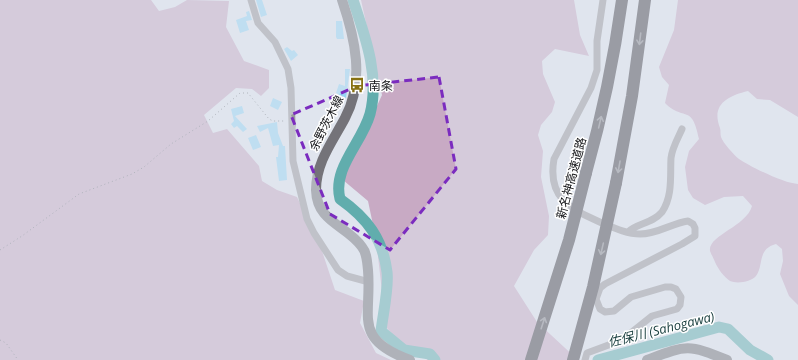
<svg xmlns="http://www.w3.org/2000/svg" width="798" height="360" font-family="'Open Sans','Noto Sans JP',sans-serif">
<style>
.green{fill:#c8aac4}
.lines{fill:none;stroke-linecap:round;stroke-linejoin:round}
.river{stroke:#61adad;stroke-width:11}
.building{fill:#97d5f3}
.path{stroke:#74777d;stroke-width:1;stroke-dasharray:1 3;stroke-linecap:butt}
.street{stroke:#99989c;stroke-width:7}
.secondary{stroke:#747379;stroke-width:10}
.highway{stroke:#45434b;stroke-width:12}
.highway-bridge{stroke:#45434b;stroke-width:12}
.oneway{stroke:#86858a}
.marked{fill:none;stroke:#7b2cbf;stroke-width:3;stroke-dasharray:8 5;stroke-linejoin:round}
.labels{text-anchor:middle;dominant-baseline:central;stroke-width:3;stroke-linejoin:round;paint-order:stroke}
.poi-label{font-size:12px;fill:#121316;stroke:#fff;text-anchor:start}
.street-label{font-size:12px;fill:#121316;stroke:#fff}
.water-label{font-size:13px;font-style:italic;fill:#1c4141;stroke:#fff}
</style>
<rect width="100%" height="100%" fill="#e0e5ee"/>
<path class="green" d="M0,0H151L159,11L175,7L187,0L229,1L226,27L244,61L269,70V88L261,96L252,89L236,88L204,115L213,133L227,129L259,166L262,181L277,190L297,197L320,245L335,290L364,301L360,323L376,353L391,360H0Z
M361,0H574L580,35L589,56L555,49L542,61L543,74L555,102L552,112L541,125L538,135L543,151L541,177L549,216L548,235L534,250L514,286L537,322L578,360H428L404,347L386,327L376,239L368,201L343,180L382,95Z
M678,0H798V117L770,100L757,99L748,91C727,96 711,105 720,128C721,131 720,134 721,137C723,143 734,155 739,159C749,166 785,184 798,184V305L789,296L780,274L783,261L782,249L776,244C757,249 764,265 756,276C751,282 737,284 730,281C724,277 718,269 715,262C714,259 711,254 710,251C708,235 746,227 752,206L743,196L724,197L705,205L693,198L688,190L685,167L689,151L699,139C692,103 684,122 665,103L669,85L662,77L659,67L674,30Z"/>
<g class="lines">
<path class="river" d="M353,0C365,36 380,76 370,114C362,143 332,168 340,199C367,218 383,239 387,272C389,287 383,314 381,331L404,350L430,354L435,360
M598,360L719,327L728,329L750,350L768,360"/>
</g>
<path class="building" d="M256,0H262L267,15L261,17Z
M249,11L252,20L246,21L249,30L240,33L236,20L247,16L246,12Z
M336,21H342L344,39H337L336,37Z
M287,47L292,51L294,50L298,55L291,61L284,49Z
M345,69H350L346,98L336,93L339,84L345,86Z
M273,98L282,102L278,110L270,106Z
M242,106L244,113L235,116L247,129L243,132L237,126L234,128L231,124L234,121L231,109Z
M277,122L278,133L283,146H285L287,180L279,181L276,157H278L279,145L273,146L268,128L260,132L257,126Z
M256,135L261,147L253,150L248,138Z"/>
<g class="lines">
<path class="path" d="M0,250L22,236L79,194L132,174L144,167L171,144L208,121L240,93H248L269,119L273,121H285
M0,340L6,343L18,360"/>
<path class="street" d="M251,0L258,23L275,42L288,69L291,88L293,161L307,219L314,233L338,270L347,276L369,282
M628,232C637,223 652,224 662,212C673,196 670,175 671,158C672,148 678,138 682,129
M585,360L587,353L622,340L652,316L677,309L680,305L681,297L676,289L671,287H665L631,297L614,311L605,312L600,309L596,299L600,288L605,284L682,244L695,236V228L693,224L688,221C672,223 658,234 640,234C627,234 614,228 602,223C571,209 547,199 554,159L591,88L597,70V41L603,0"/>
<path class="secondary" d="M342,0C355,38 365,81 345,118C333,141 316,162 316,190C317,223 347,225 362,247C367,253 367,262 368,270C372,317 352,339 410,360
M647,360C687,345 687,344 727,360"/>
<path class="highway" d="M586,173C602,116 614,59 622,0
M616,183L632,96L645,0"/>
<path class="highway-bridge" d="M531,360L569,240L586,173
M573,360L593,287L616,183"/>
</g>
<defs><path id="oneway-shaft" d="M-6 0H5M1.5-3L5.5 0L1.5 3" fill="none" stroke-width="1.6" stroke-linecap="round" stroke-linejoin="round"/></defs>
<g class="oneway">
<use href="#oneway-shaft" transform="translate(640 39) rotate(97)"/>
<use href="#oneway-shaft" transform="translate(600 122) rotate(-77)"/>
<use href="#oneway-shaft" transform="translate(619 167) rotate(100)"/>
<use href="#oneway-shaft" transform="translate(602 249) rotate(103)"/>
<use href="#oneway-shaft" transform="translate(543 323) rotate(-72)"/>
</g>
<path d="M0 0H798V360H0ZM439,77L456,169L390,250L330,214L291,115L357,86Z" fill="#e0e5ee" fill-opacity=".55" fill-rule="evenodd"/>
<path class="marked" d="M439,77L456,169L390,250L330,214L291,115L357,86Z"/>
<defs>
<g id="bus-bare" transform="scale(1.2)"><path d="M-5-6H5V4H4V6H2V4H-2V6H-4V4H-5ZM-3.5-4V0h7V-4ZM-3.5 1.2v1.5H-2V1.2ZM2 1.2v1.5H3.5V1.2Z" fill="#877112" stroke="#fff" stroke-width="2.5" paint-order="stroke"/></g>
</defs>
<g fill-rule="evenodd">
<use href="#bus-bare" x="357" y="85"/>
</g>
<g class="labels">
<g class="poi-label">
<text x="369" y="85">南条</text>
</g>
<g class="street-label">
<text transform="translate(326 123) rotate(-63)">余野茨木線</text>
<text transform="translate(571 178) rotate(-75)">新名神高速道路</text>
</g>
<g class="water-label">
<text transform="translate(661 329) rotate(-14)">佐保川 (Sahogawa)</text>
</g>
</g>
</svg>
